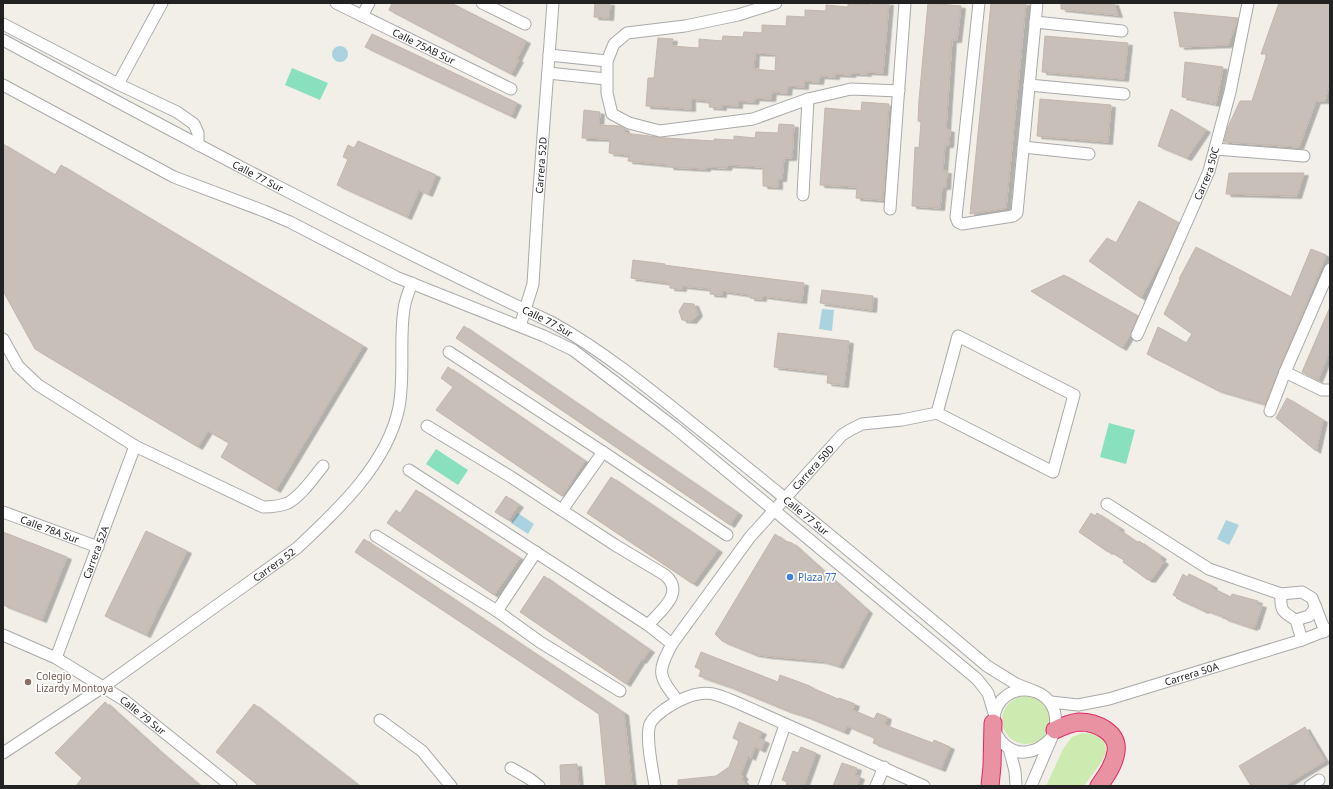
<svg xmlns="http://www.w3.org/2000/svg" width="1333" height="789" font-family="'Noto Sans',sans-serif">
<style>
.grass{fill:#cdebb0}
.pitch{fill:#88e0be}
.water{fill:#aad3df}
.building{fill:#c7bfb8;stroke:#c4b6ab;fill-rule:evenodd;filter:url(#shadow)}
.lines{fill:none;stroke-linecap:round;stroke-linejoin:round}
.minor-casing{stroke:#a9a9a9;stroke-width:13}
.highway-casing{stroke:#dc2a67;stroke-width:19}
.minor{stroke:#fff;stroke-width:11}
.highway{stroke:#e892a2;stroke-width:17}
.shop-dot{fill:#3f7fe0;stroke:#fff;stroke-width:1.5}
.education-dot{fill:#8d6e63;stroke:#fff;stroke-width:1.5}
.labels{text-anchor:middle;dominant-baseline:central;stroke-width:3.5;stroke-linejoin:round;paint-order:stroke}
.street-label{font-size:10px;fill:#222;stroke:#fff}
.shop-label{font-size:10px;fill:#366cbe;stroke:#fff;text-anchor:start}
.education-label{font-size:10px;fill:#785e54;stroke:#fff;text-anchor:start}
</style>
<defs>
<filter id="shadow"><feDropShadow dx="4.5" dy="2.5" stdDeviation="0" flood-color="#0004"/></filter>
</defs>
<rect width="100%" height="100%" fill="#f2efe9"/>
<path class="grass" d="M1002 720a24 24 0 1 1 48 0a24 24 0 1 1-48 0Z
M1082,733L1094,734L1104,740C1105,743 1106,747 1106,750C1106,759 1090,777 1084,786H1046L1063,749L1072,737Z"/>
<path class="pitch" d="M292,68L328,83L320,100L285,85Z
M1109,423L1135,430L1126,464L1100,457Z
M436,449L468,470L458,485L426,464Z"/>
<path class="water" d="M332 54a8 8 0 1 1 16 0a8 8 0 1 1-16 0Z
M822,309L834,310L832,331L819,329Z
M518,513L534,524L528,534L511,523Z
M1226,520L1239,525L1229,545L1217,539Z"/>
<path class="building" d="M392,3H451L526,41L517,59L519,60L511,74L389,10Z
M595,3H610L609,18L594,17Z
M848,3L873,5V3H889L883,73L867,72V74L852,73L851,75L835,74V77L820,76L819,82L804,81V87L788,86L787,93L772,92L771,99L755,98L754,102L738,101V106L722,105V108L709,107L710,101L691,99V109L646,106L648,78H654L658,38L673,39L672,46L699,48V39L722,41L723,36L743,37L744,32L762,33V25L786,26L787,16L805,17V10L826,11V5L848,7ZM755,53L776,54L775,71L754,69Z
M928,3L961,6L957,40H952L946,129L950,130L949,145H945L943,171H947L946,187H942L940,208L912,206L915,147L919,148L921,122L918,121L919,100Z
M991,3H1026L1006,208L970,214Z
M1061,3H1114L1118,15L1061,9Z
M1279,3H1330V81L1325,101H1316L1299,147L1224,142L1228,127L1240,101H1252L1267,54H1261Z
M1174,12L1238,18L1228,45L1180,47Z
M372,34L517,103L511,116L365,47Z
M1045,36L1128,43L1124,79L1042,72Z
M1185,62L1223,67L1216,104L1182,97Z
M1040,99L1111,105L1108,142L1037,136Z
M862,102L889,104L883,200L856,198L857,187L820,185L825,108L861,111Z
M1171,109L1206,130L1187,158L1158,146Z
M584,110L600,112L599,125L620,126L625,129L624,133L666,138L714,141V139L734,140V136L755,138L756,132L778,133L779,124L794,125L792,158H784L782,179H778V187L763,186V167L728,165L727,168L706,167V169L669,167L670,165L628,161L629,155L609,153L610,139L582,138Z
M358,141L436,175L428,194L419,190L407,217L337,185L348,159L343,157L348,145L354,148Z
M3,144L55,175L61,165L363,346L276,490L221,457L229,443L208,431L198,447L35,349L3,291Z
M1229,173H1304L1297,196L1226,194Z
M1139,201L1179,223L1170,243L1141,298L1089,261L1107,238L1116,243Z
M1196,247L1291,297L1311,249L1326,255L1265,404L1217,390L1147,354L1158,327L1186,343L1192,334L1164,314L1180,280L1179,279Z
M633,260L665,264L664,265L724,273L804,283L802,301L762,296V299L750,298V295L722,291V295L710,294L711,289L682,286V289L670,288V283L631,278Z
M1064,275L1138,316L1130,335L1122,348L1031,291Z
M822,290L873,296L872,310L820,303Z
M684,303L694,304L698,314L692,321L682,320L679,311Z
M1330,307V350L1318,380L1302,372Z
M464,326L738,513L730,525L456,338Z
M778,333L849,341L844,385L827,383L828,373L774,367Z
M448,367L585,461L562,496L436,410L453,387L441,378Z
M1287,398L1323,420L1316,451L1276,418Z
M611,477L718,550L693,584L587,513Z
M416,490L520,558L494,595L387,523L396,510L400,513Z
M506,496L519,505L508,520L495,512Z
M1091,513L1095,516L1097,513L1120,528L1119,530L1138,543L1139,541L1162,557L1160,559L1164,562L1151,580L1149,579L1148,580L1130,567L1123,562L1124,560L1109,551L1108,552L1079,532Z
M146,531L187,551L146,635L105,616Z
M3,532L67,557L42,620L3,605Z
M775,534L785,541L792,543L868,611L839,666L822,661L767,656L754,654L722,641L715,634Z
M364,539L624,713L632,786H606L599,714L355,552Z
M1183,574L1187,577L1189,574L1213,586L1212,588L1231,597L1232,594L1258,601L1257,604L1262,605L1255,627L1253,626V628L1223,618L1224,617L1205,610L1204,611L1176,598L1177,597L1173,595Z
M544,576L650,650L642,661L641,660L626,684L520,612Z
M701,652L778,682L780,675L810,686V687L838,699L839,698L855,704L853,710L874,719L877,713L887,717L885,724L890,727L933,743L934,740L950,747L941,769L873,743L875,738L847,726L844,732L805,716L786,710L728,686L699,676L701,670L695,667Z
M105,702L159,751L200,786H76L82,778L55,753Z
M254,704L359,786H259L216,752Z
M739,722L762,732L759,738L765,741L761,750L755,747L751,758L748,756L741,774L744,777L742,779L747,786H678V780L716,776L729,767L739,741L733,738Z
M1305,727L1325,761L1284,786H1251L1239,766Z
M801,747L816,753L804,786H786L787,782L782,780L793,751L798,753Z
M842,763L857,768L855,775L860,777L857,786H833Z
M577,764L579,786H561L560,765Z"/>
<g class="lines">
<g class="minor-casing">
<g id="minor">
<path id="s1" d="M336,3L511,89"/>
<path d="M482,3L525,24"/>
<path d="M776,3L738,15L685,26L627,33L614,44L607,61V93L612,114L629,123L660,131L753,119L808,99L851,89L899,91"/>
<path d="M979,3L956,217L958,222L962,224L1013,216L1017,213L1037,3"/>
<path d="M362,16L369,3"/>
<path d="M1035,22L1122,31"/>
<path d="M3,24L118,84L177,112L194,124L198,133V145"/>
<path id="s2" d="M3,40C184,138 366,235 553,323C612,356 665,402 718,444C809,517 898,591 987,666L1016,684L1034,691"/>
<path d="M549,55L607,61"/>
<path d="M548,73L606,79"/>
<path d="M118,84L162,3"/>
<path d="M3,85L174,177L264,211L290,222L396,277L544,336L573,350L674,427L977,679L988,693L994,713"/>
<path d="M1029,85L1124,94"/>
<path d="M1023,147L1089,154"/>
<path d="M1215,149L1304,156"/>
<path d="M803,195L808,99"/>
<path d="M890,209L905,3"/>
<path id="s3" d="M520,326L533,284L538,202L553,3"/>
<path id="s4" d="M1137,335L1209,171L1230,92L1248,3"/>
<path d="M958,336L1074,395L1053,472L937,413Z"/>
<path d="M3,339L18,366L38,385L135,446L263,507C271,507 280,506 288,503C302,495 313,478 323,466"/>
<path d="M449,352L603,452L727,535"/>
<path d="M1285,372L1322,390H1330"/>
<path d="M1270,411L1285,372L1330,269"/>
<path d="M409,470L648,625C660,611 686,593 665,575L615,545L511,477L427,426"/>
<path d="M1107,504L1209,569L1281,594L1302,592L1312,598L1323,626L1324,632"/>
<path d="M562,510L603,452"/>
<path id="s5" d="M3,512L98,547"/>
<path d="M376,536L497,611L540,642L620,691"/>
<path d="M1281,594C1280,610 1282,612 1296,620L1302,640"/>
<path d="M497,611L536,552"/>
<path d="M1296,620L1309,616L1316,607"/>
<path d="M648,625L672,644"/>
<path id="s6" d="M3,635L56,658L124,700L231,786"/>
<path id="s7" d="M56,658L135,446"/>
<path id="s8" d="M677,700C658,675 657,672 672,644L750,537L760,526L842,435L850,430L862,424L902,420L937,413"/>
<path id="s9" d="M1051,702L1078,705L1109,699L1302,640L1330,629"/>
<path d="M380,720L422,751L451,786"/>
<path d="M1009,748L1015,771L1016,786"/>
<path id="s10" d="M3,753L103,687L297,548C338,510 388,463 399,407C405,374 399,341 404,309C405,300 409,291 412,283"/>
<path d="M511,768L530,779L539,786"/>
<path d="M655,786C653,772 645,737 650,724C653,717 660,713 665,709C680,699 699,689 717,695C724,697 731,700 738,703L924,786"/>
<path d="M764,786L785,725"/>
<path d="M876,786L884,767"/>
<path d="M1031,786L1055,730C1063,681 998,677 994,718C993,726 996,735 1001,741C1016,759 1038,753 1051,738"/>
<path d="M1310,786L1319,780"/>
</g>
</g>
<g class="highway-casing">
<path id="highway" d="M1055,730C1063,726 1071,723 1079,722C1096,722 1119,732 1116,752C1114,765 1106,776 1099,786
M990,786L992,766L993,723"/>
</g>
<use href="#minor" class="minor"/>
<use href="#highway" class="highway"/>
</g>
<circle class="shop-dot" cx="790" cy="577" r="4"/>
<circle class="education-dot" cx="28" cy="682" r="4"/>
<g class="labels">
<g class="street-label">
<text stroke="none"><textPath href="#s1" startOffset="98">Calle 75AB Sur</textPath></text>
<text stroke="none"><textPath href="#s3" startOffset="163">Carrera 52D</textPath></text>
<text stroke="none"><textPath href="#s4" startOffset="176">Carrera 50C</textPath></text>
<text stroke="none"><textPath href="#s2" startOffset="289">Calle 77 Sur</textPath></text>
<text stroke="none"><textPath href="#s2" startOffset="613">Calle 77 Sur</textPath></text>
<text stroke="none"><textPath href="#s8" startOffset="289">Carrera 50D</textPath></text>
<text stroke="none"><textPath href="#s2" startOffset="937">Calle 77 Sur</textPath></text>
<text stroke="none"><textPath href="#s5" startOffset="50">Calle 78A Sur</textPath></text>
<text stroke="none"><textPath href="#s7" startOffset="113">Carrera 52A</textPath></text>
<text stroke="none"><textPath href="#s10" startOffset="330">Carrera 52</textPath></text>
<text stroke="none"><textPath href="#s9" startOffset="145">Carrera 50A</textPath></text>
<text stroke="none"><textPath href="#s6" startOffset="162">Calle 79 Sur</textPath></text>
</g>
<g class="shop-label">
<text x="798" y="577">Plaza 77</text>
</g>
<g class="education-label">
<text x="36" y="676">Colegio<tspan x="36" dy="12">Lizardy Montoya</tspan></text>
</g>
</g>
<rect width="1333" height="789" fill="none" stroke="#222222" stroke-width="8"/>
</svg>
